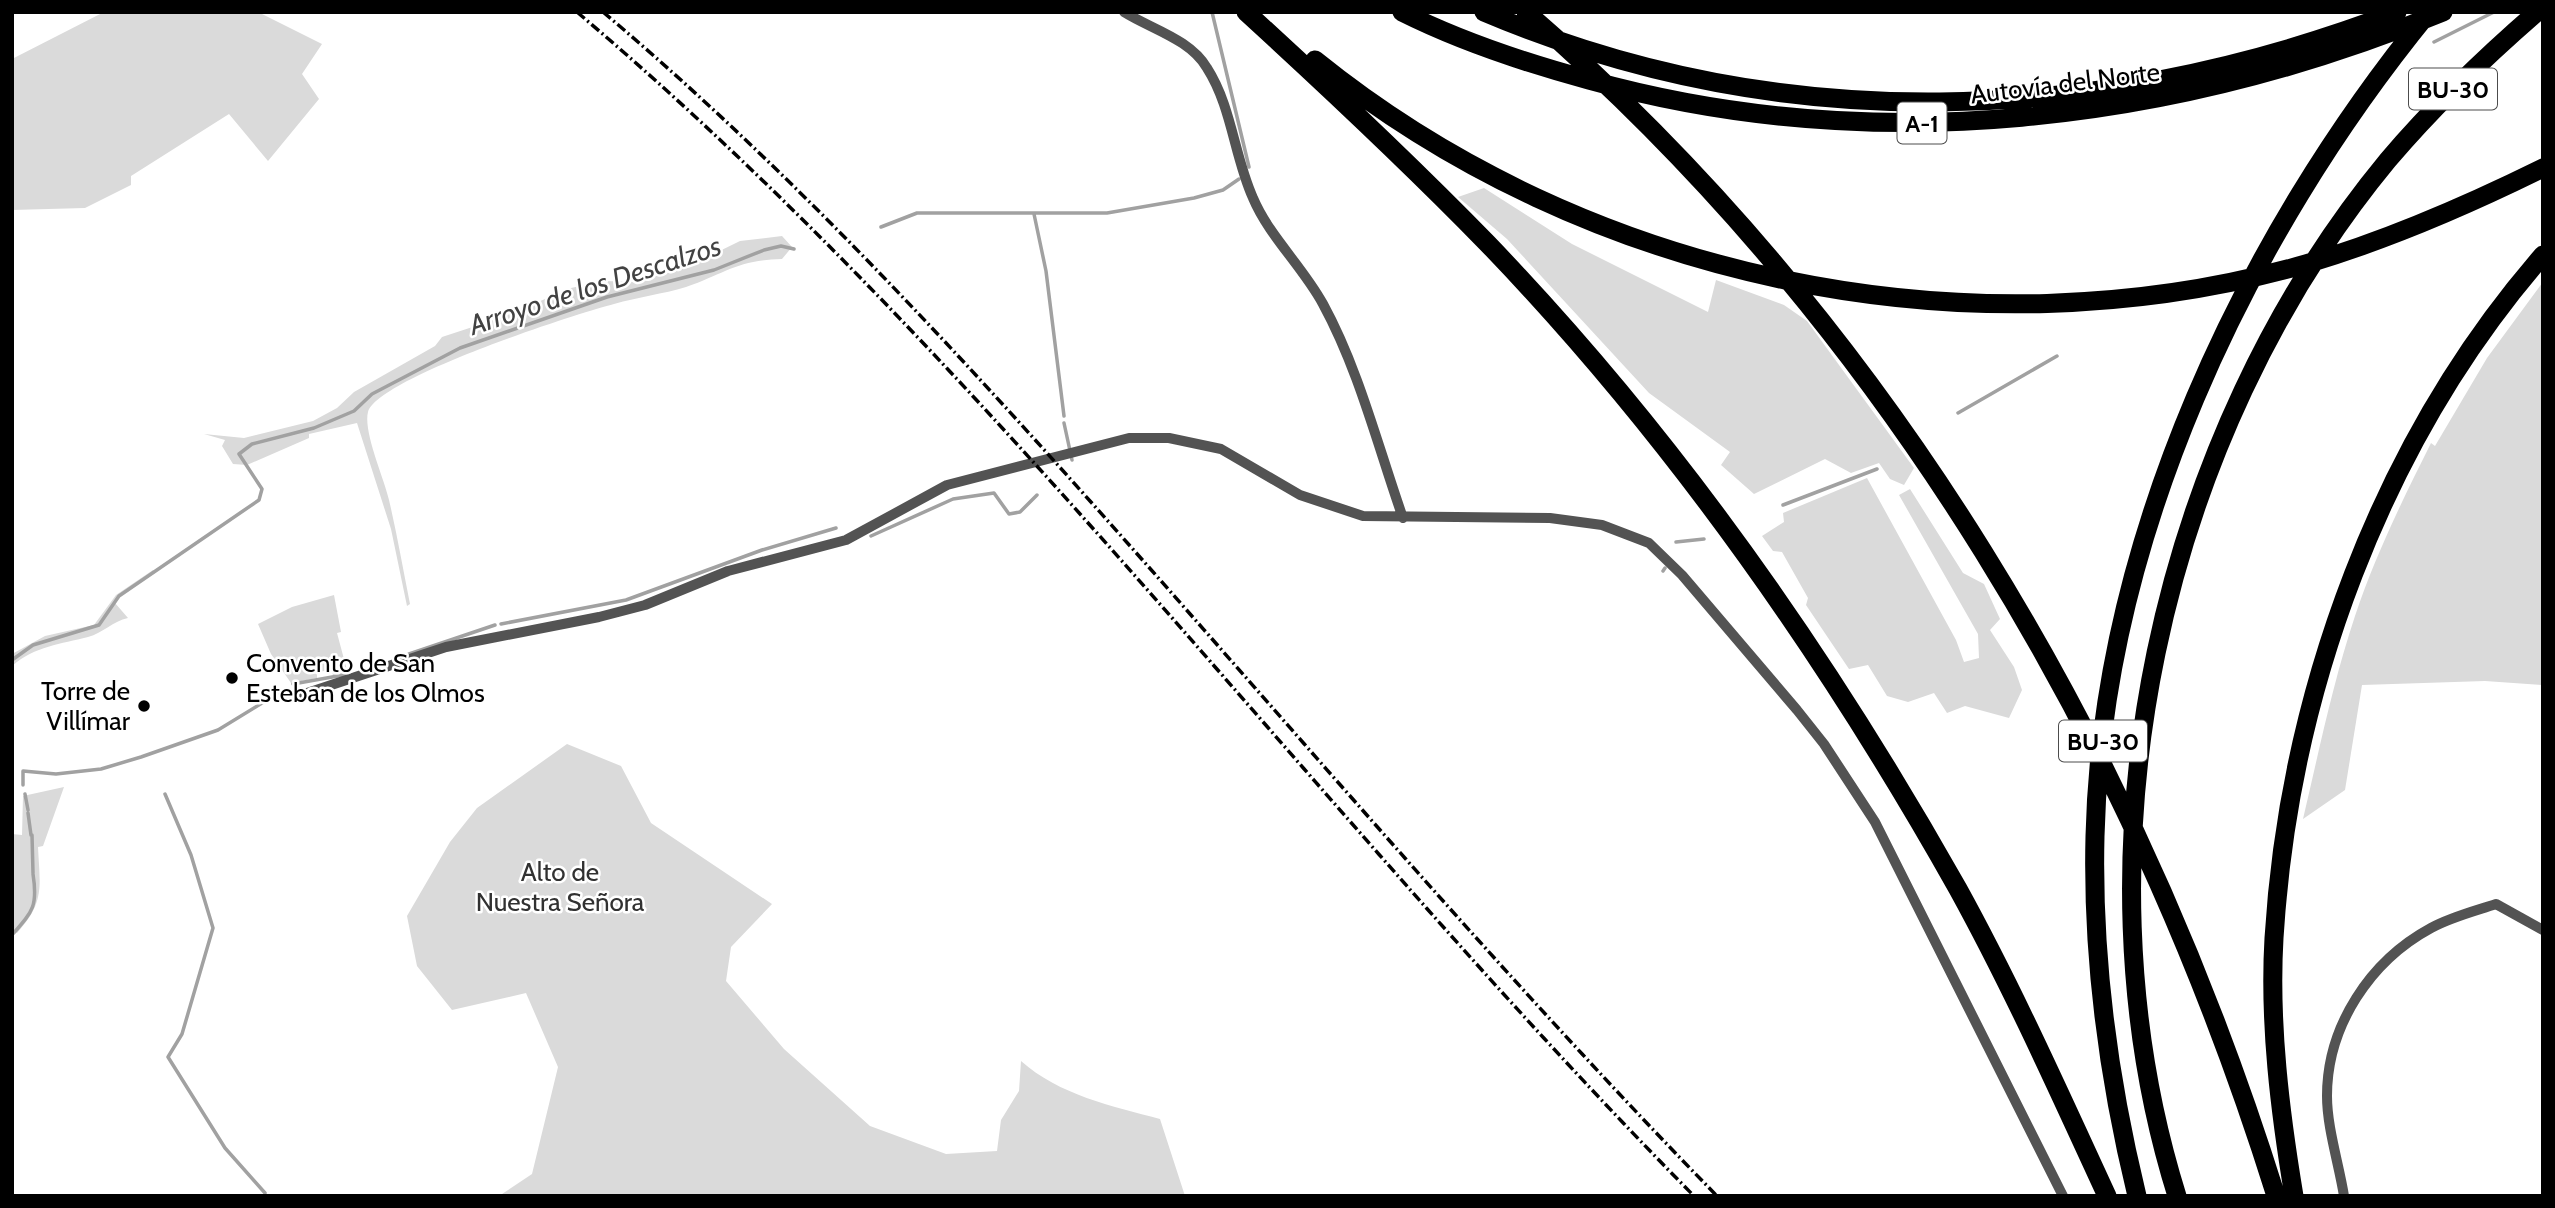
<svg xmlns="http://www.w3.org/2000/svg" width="2555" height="1208" font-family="Cabin,sans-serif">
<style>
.green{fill:#dadada}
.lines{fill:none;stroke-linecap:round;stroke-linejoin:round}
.stream{stroke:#a1a1a1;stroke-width:3.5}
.minor{stroke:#535353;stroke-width:10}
.motorway{stroke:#000;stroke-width:19}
.rail{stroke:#000;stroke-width:3.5;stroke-dasharray:10 3.5 2 3.5;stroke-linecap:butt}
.poi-dot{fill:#000;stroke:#fff;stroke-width:2.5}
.labels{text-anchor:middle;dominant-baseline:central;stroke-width:5;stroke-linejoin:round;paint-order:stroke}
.shield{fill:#fff;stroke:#4c4c4c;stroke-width:2}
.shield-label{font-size:24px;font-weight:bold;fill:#000}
.street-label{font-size:26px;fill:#000;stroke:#fff}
.poi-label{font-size:26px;fill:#000;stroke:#fff;text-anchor:start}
.park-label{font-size:26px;fill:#313131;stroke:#fff}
.water-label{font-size:28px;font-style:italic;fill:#424242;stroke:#fff}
</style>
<rect width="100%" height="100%" fill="#fff"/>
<path class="green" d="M104,12H258L322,44L302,74L319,99L268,161L229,114L131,176V185L85,208L12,210V59Z
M1484,188L1572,244L1708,312L1716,280L1784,305L1807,321L1914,468L1904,485L1890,479L1879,463L1851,473L1825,459L1754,494L1721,465L1730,452L1649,393L1507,239L1458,197Z
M782,236L792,247L782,259C737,260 726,273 686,287C663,294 638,297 614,304C575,314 378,378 368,412C363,432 384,478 389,500C397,534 403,569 410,604L407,606L391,529L357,423L309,434V438L247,465L233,464L222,446L225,440L204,434L244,438L313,421L337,408L354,392L435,346L442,337L503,317L571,288L604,281L637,282L691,265L740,241Z
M2543,282V685L2485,681L2362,685L2345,790L2303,819C2319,751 2333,682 2355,616C2375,556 2403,499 2431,443L2435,446L2487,358Z
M1867,478L1956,640L1964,662L1979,658L1978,634L1899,495L1910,489L1963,573L1984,584L2000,619L1990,630L2014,667L2022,690L2009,718L1965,706L1947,713L1934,693L1908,702L1887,696L1868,665L1849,669L1806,605L1808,598L1782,552L1773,551L1762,536L1784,522L1783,513Z
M153,570L155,573L120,596L115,603L128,618C113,621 103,633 88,637C61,644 35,646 12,666V654L45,636L94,625L116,595Z
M334,595L341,632L337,633L348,674L333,676L332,670L317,672V678L291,683L271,654L258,624L292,607Z
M567,744L621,766L651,823L772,904L731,947L726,981L784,1049L870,1126L946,1154L997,1151L1001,1120L1019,1091L1021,1061C1059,1095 1112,1106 1160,1119L1185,1196H499L532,1174L558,1067L526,993L452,1010L417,966L407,916L450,842L477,808Z
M64,787L43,846L38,847C40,887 45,902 17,933L12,930V834L22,835L23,796Z"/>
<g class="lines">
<path class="stream" d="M1212,12L1249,167
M2434,42L2494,12
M1034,214L1046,271L1064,416
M881,227L917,213H1107L1194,198L1223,190L1239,179
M1958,413L2057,356
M1064,423L1072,460
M1783,505L1877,469
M871,536L953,499L994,493L1009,514L1020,512L1037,495
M1676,542L1704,539
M1663,571L1665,568
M501,624L626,600L762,550L836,528
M409,654L495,625
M12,660L33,645L99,625L119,596L259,500L262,489L239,454L252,444L314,428L354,411L372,394L460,348L607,297L714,270L764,250L781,246L794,249
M293,684L349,674
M23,785V771L56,774L101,769L141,757L218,730L285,689
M25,794L28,810
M165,794L191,855L213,928L182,1034L168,1057L225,1148L265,1193
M28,813L31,835
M32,835L33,873
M12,935C33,911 38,906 33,874"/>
<path class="minor" d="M1124,12C1151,29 1190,39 1207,68C1232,107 1234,156 1253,198C1269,236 1303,267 1323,304C1359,370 1378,447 1403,518
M295,697L446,647L599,617L645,605L728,571L846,540L947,485L1129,438H1169L1221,449L1300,495L1363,516L1550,518L1602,525L1649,543L1682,575L1797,710L1824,744L1875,822L2063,1196
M2344,1196C2339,1164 2327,1128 2327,1096C2327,1026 2370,961 2431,928C2451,917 2475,911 2496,904L2543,930"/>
<path class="motorway" d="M1246,12C1328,87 1409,163 1487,243C1671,434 1828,658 1958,889C2013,989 2059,1092 2107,1196
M1402,12C1462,42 1526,63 1589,80C1874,159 2173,123 2443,12
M1484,12C1781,138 2098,126 2397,12
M1526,12C1886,323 2135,745 2276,1196
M1315,60C1586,279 1969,360 2306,264C2388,240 2466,206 2543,168
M2137,1196C2108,1077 2092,959 2095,836C2102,540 2244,238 2429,12
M2177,1196C2069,851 2159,437 2388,160C2434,106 2484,58 2537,12
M2294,1196C2280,1112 2269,1023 2274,938C2289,693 2381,441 2543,255"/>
<path class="rail" d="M577,12C993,364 1313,810 1694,1196
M603,12C794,173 965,360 1131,547C1324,765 1513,987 1717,1196"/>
</g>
<g class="poi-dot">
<circle cx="232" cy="678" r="7"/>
<circle cx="144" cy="706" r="7"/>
</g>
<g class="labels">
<g class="shield">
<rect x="2409" y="68.5" width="88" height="41" rx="5"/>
<rect x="1897.5" y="102.5" width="49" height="41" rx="5"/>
<rect x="2059" y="720.5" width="88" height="41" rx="5"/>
</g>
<g class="shield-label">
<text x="2453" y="89">BU-30</text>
<text x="1922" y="123">A-1</text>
<text x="2103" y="741">BU-30</text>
</g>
<g class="street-label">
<text transform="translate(2065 83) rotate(-7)">Autovía del Norte</text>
</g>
<g class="poi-label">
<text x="246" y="663">Convento de San<tspan x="246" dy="30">Esteban de los Olmos</tspan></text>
<text x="130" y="691" text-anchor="end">Torre de<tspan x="130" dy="30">Villímar</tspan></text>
</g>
<g class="park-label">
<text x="560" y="872">Alto de<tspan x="560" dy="30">Nuestra Señora</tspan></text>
</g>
<g class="water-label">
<text transform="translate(595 285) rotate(-18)">Arroyo de los Descalzos</text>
</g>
</g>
<rect width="2555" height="1208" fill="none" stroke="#000000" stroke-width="28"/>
</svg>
